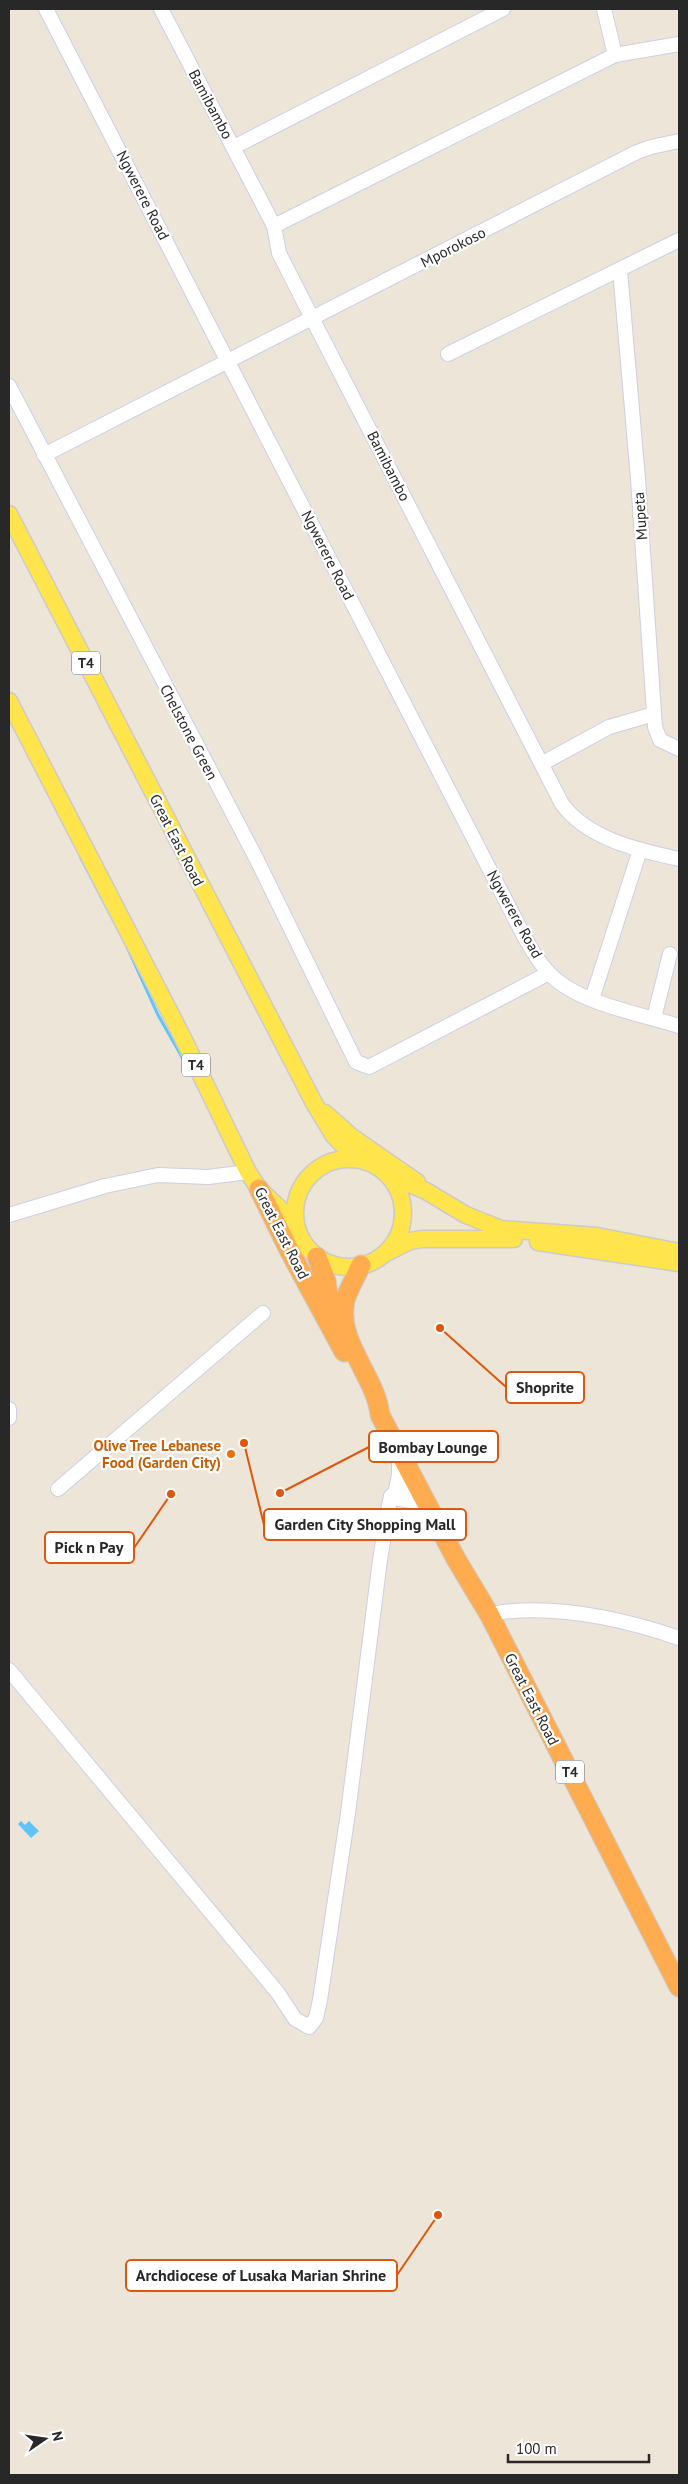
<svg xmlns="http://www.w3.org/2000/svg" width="688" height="2484" font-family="'PT Sans',sans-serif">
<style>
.water{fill:#5fc4fb}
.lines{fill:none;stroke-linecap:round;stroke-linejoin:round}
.stream{stroke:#5fc4fb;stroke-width:3}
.minor-casing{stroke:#cdcfe3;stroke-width:16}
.major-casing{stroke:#cbcbcb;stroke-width:19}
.highway-casing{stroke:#cbcbcb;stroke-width:21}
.minor{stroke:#fff;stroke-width:14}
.major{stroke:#ffe44b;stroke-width:16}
.highway{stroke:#ffab50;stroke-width:19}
.food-dot{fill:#e8710a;stroke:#fff;stroke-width:2}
.labels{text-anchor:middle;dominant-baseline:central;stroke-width:4.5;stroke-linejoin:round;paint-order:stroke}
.shield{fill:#fff;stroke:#686868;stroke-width:1}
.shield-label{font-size:14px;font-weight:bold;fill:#282828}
.street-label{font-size:15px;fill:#282828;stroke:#fff}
.food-label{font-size:15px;font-weight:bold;fill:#c56008;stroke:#fff;text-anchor:end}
.leader{fill:none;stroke:#de570d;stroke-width:2}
.callout-dot{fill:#de570d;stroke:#fff;stroke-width:2}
.callout{fill:#fff;stroke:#de570d;stroke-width:2}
.callout-label{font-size:16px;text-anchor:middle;font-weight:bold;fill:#282828}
</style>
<rect width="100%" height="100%" fill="#ede5d8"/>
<path class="water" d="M21,1821L25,1825L29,1821L39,1831L31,1838L18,1824Z"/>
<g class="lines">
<path class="stream" d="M81,858L120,933
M127,947L158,1015L190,1071"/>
<g class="minor-casing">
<path id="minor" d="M46,9L525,938C532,950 539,963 549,973C576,1003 641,1014 679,1026
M161,9L274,226L279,253L312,318L562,804C589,840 639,850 679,859
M604,9L615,55
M234,147L503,9
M274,226L615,55L679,44
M620,270L638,479L655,727L660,740L679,749
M448,354L679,240
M9,386L256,858L356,1062L369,1067L549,973
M44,455L637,152L651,147L679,141
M543,763L609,727L654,714
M592,999L640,850
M654,1018L670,954
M9,1215L105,1186L158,1175L208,1177L248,1172
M9,1409V1418
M58,1489L263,1313
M395,1494L399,1475V1455
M399,1499L412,1501L428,1508
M489,1614C552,1603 620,1618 679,1638
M9,1670L278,1993L295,2019L309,2027L316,2018L320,2000L348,1813L380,1560L389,1505L391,1496L416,1483"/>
</g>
<g class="major-casing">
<path id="major" d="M9,514L314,1103L334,1136L357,1159
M9,701L181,1034L248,1172L259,1189L294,1222
M325,1113L352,1137L417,1182
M295 1213a54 54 0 1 1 108 0a54 54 0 1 1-108 0Z
M388,1175L426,1191L466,1215L501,1229L597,1236L679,1252
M538,1242L679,1263
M388,1252L410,1241L422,1239H514"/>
</g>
<g class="highway-casing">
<path id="highway" d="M259,1189L290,1252L344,1352
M317,1257L326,1281L331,1315
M361,1265C356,1277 348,1289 345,1301C336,1342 376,1376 380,1415L456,1559L489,1614L679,1987"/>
</g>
<use href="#minor" class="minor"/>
<use href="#major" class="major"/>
<use href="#highway" class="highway"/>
</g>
<circle class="food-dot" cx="231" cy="1454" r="5"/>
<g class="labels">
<g class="shield">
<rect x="72" y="651.5" width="28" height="23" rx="4"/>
<rect x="182" y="1053.5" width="28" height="23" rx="4"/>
<rect x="556" y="1760.5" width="28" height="23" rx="4"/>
</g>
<g class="shield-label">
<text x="86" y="663">T4</text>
<text x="196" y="1065">T4</text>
<text x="570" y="1772">T4</text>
</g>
<g class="street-label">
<text transform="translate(211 104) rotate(62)">Bamibambo</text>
<text transform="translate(143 195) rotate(63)">Ngwerere Road</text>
<text transform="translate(453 247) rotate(-27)">Mporokoso</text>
<text transform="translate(389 466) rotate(63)">Bamibambo</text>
<text transform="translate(640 516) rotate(-94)">Mupeta</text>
<text transform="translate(328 555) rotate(63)">Ngwerere Road</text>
<text transform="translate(189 732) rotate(62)">Chelstone Green</text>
<text transform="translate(177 840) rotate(63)">Great East Road</text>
<text transform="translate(515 914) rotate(61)">Ngwerere Road</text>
<text transform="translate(282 1233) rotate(63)">Great East Road</text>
<text transform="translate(532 1699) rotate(63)">Great East Road</text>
</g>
<g class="food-label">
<text x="221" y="1445">Olive Tree Lebanese<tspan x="221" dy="17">Food (Garden City)</tspan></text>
</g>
</g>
<path class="leader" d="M440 1328L506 1387M280 1493L369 1447M244 1443L264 1525M171 1494L134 1548M438 2215L397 2275"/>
<g class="callout-dot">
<circle cx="440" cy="1328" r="5"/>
<circle cx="280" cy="1493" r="5"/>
<circle cx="244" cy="1443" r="5"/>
<circle cx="171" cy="1494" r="5"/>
<circle cx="438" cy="2215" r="5"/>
</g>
<g class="callout">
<rect x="506" y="1372" width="78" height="31" rx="5"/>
<rect x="369" y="1431" width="129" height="31" rx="5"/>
<rect x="264" y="1509" width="202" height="31" rx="5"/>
<rect x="45" y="1532" width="89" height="31" rx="5"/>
<rect x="126" y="2260" width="271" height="31" rx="5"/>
</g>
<g class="callout-label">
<text x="545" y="1393">Shoprite</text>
<text x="433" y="1453">Bombay Lounge</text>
<text x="365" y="1530">Garden City Shopping Mall</text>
<text x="89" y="1553">Pick n Pay</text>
<text x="261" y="2281">Archdiocese of Lusaka Marian Shrine</text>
</g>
<rect width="688" height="2484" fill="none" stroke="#282828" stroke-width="20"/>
<g transform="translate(45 2439) rotate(77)" stroke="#ffffff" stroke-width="4" paint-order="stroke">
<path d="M0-4L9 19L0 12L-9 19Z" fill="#282828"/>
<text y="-8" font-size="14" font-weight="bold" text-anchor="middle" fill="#282828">N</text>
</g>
<path d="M508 2454v8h141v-8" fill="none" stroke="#282828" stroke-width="2.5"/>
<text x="516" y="2454" font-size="15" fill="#282828" stroke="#ffffff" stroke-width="4" paint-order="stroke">100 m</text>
</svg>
